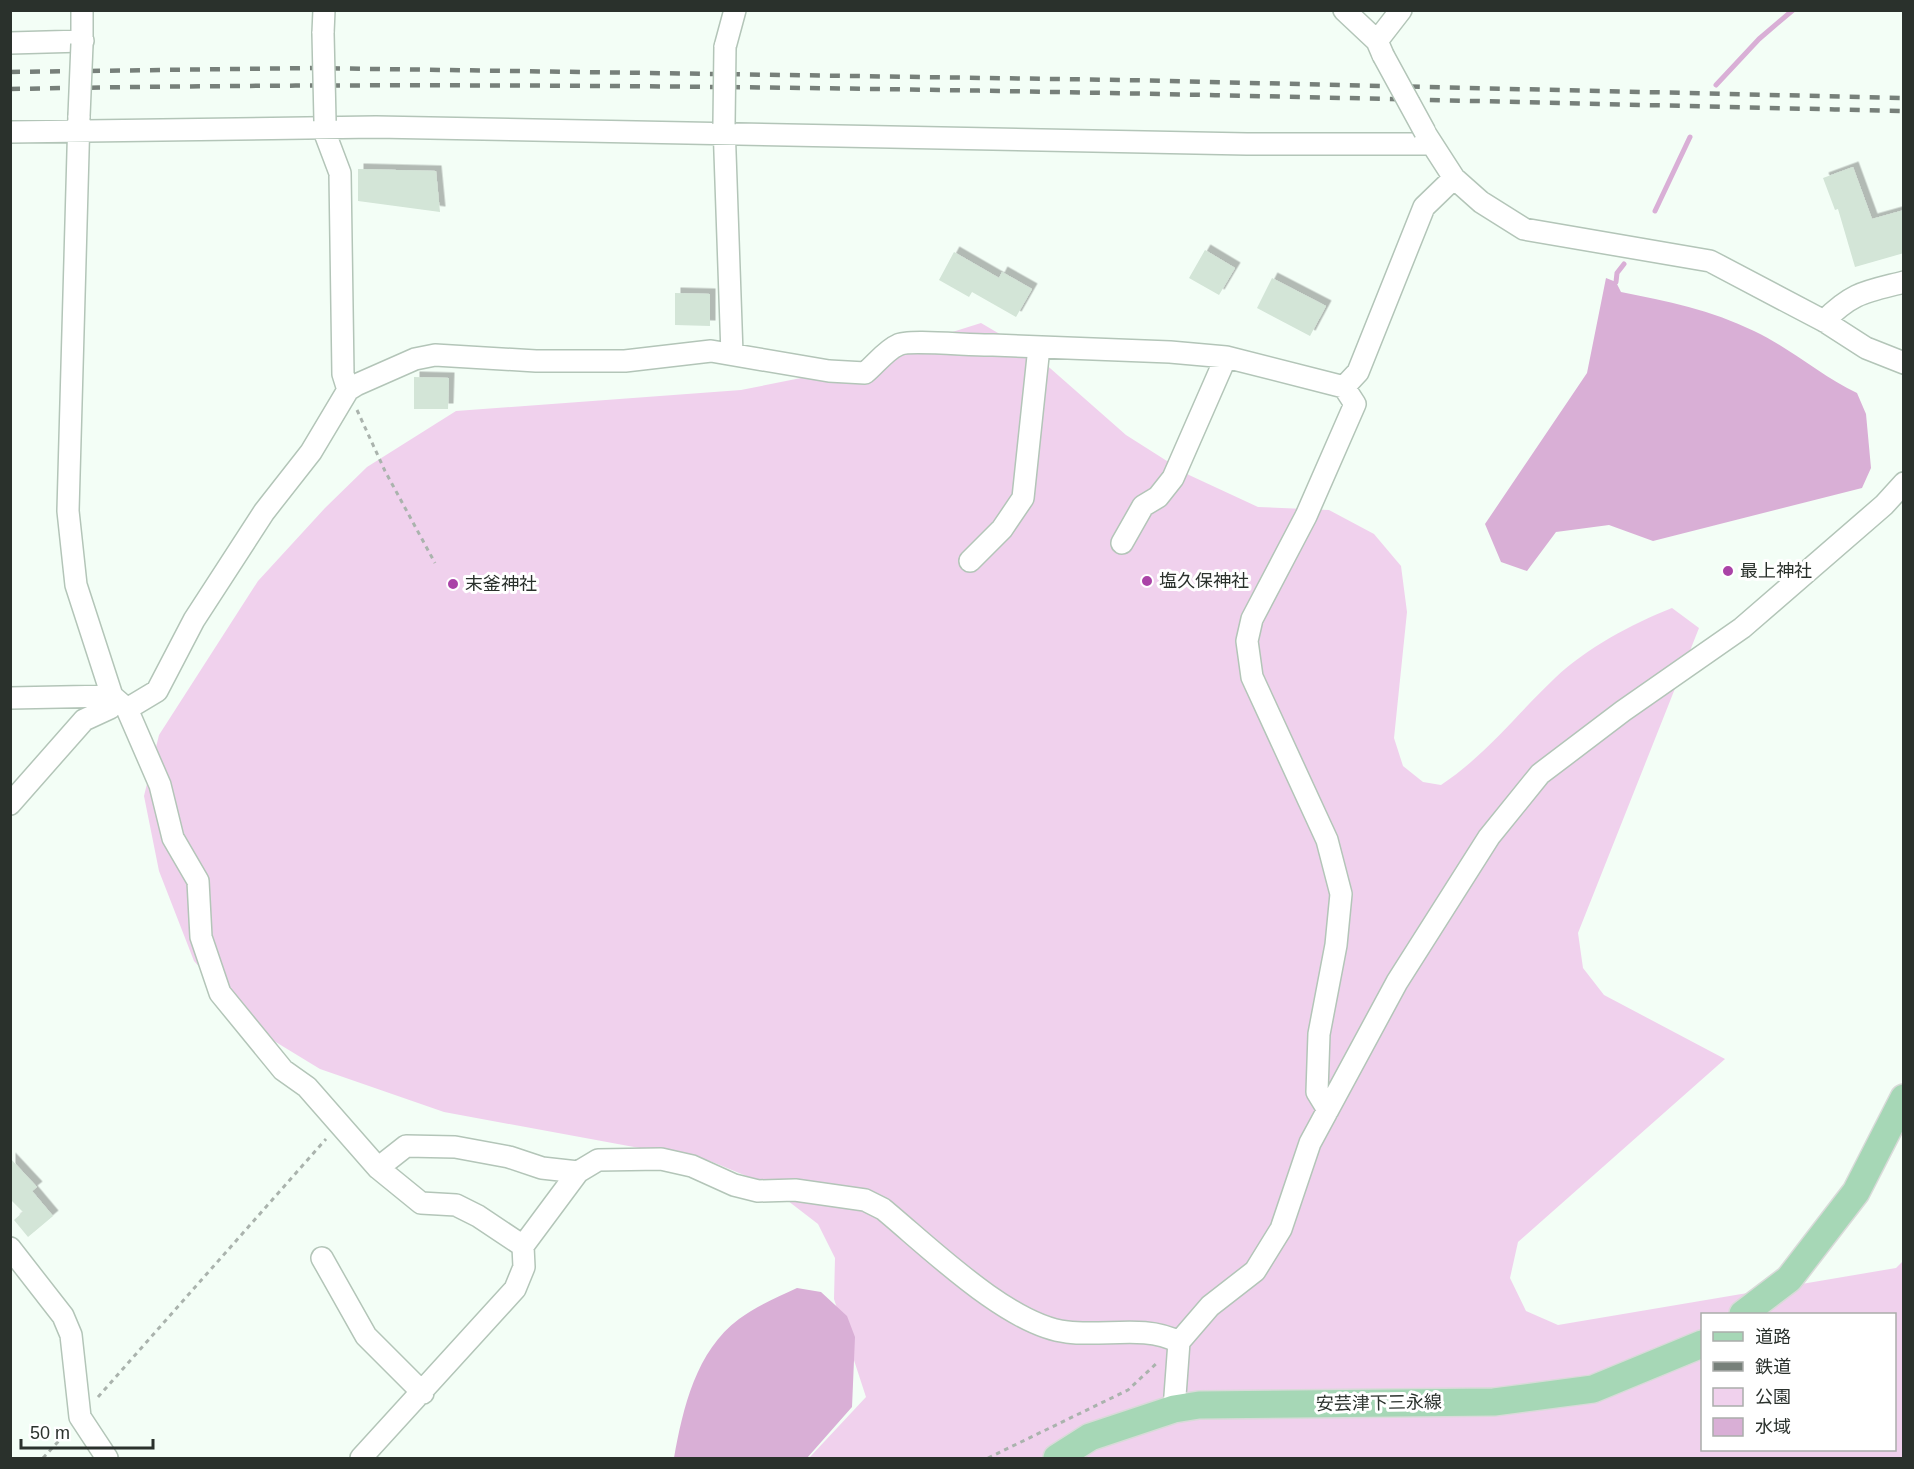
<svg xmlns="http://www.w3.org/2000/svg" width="1914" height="1469" font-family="Helvetica,'Noto Sans JP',sans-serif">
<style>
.green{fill:#f0d1ed;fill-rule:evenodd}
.water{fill:#d9afd6}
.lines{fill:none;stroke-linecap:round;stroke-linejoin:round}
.stream{stroke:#d9afd6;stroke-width:5}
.building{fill:#d3e5d7;filter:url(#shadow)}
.minor-casing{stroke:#b3c5b8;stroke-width:24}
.major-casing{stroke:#d9dad9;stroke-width:30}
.path{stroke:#aab3ad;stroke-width:3;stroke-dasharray:4.5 4.5;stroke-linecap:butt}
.minor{stroke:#fff;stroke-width:21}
.major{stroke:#a6d7b6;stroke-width:27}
.rail{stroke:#77807a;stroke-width:4.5;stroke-dasharray:10 10;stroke-linecap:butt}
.minor-bridge-casing{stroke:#b3c5b8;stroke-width:24;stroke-linecap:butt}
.minor-bridge{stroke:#fff;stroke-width:21}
.poi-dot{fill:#aa43a7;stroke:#fff;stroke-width:2}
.labels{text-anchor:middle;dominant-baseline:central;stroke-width:6;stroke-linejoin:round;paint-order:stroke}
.poi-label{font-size:18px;fill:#2a312c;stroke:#fff;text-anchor:start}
.street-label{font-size:18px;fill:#2a312c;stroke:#fff}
</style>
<defs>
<filter id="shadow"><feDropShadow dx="5.5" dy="-5.5" stdDeviation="0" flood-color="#0004"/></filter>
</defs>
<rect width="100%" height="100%" fill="#f3fef6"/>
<path class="green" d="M981,323L1034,354L1126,435L1189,475L1258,507L1329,510L1374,534L1401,566L1407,612L1394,738L1403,766L1423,782L1441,785C1485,756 1517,714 1555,678C1588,647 1630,625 1672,608L1699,628L1578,933L1583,968L1604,995L1725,1059L1518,1242L1510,1278L1526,1311L1558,1325L1896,1268L1903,1261V1458H809L866,1397L834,1299L835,1258L818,1224L766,1184L710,1161L444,1112L320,1069L256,1030L194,961L159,871L144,796L159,735L258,581L325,508L367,467L456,411L741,390L816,375ZM1702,1314H1894V1450H1702Z"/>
<path class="water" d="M1606,278L1616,282L1621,292C1667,301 1711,310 1754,331C1790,348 1821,376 1857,393L1866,414L1871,468L1862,488L1653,541L1609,525L1556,532L1527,571L1501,562L1485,524L1587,373Z
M797,1288L821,1292L847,1316L855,1337L852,1407L807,1458H674C683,1408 696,1351 739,1319C756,1306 778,1297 797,1288Z"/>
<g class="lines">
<path class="stream" d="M1716,85L1759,39L1793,10
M1655,211L1690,137
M1616,282L1617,273L1624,264"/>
</g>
<path class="building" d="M1853,167L1872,219L1904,210V253L1855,267L1838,209L1835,210L1823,178Z
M358,169L436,171L440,212L358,201Z
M1205,250L1235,268L1219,295L1189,278Z
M954,252L999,278L1002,272L1032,289L1016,317L972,292L969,297L939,280Z
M1272,278L1326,306L1310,336L1257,308Z
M675,293L710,294V326L675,325Z
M414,377L449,378L448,409H414Z
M10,1158L37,1187L32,1191L53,1216L28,1237L14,1220L23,1212L10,1199Z"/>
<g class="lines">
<g class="minor-casing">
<path id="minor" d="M1344,10L1377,41L1383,55
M323,33L324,10
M1377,41L1401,10
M10,43L83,41
M82,44V10
M725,47L735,10
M325,121L323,128L340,173L343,374L348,390
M724,124L732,354
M10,132L376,127L1247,144H1431
M1425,133L1454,178L1481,202L1524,229L1710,261L1824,321L1866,348L1904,363
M1824,321C1853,292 1865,292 1904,282
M1344,387L1358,372L1424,207L1454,178
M1122,543L1143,506L1158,497L1173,478L1226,357
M970,561L1002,529L1023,498L1039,347
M10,698L112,696L127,709L160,785L173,838L198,881L201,937L220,993L283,1070L307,1087L378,1168L421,1203L456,1205L478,1216L523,1246
M127,709L157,691L194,620L264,512L311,452L348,390L356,385L415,359L435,355L536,361H625L711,351L829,371L865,373C875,365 886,350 898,345C909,339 974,346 993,345L1170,352L1226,357L1344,387L1355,404L1306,516L1252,619L1247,641L1252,677L1327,840L1341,894L1336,945L1319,1034L1317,1092L1328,1110
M10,804L84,720L110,708L112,696L76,585L68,511L79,116
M378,1168L406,1146L455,1147L509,1157L542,1168L578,1172
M10,1248L63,1316L71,1335L80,1417L107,1458
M322,1258L366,1336L423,1393
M1174,1409L1179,1342L1210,1306L1255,1271L1281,1229L1310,1143L1397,982L1489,837L1540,774L1623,711L1742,628L1884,505L1904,483
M361,1458L515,1289L524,1267L523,1246L578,1172L598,1160L661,1159L692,1166L734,1185L758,1191L795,1190L865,1200L883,1209C928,1246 1009,1326 1067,1332C1105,1337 1144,1324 1179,1342"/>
</g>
<g class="major-casing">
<path id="major" d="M1743,1314L1789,1279L1856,1192L1904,1098
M1057,1458L1090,1437L1174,1409L1199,1405L1494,1402L1593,1389L1702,1344"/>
</g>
<path class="path" d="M357,410L385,471L435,563
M98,1397L326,1139
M43,1458L68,1431
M988,1458L1128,1390L1158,1362"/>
<use href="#minor" class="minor"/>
<use href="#major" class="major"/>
<path class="rail" d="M10,72L310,68L1124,80L1904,98
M10,89C641,77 1273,97 1904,111"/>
<g class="minor-bridge-casing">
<path id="minor-bridge" d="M323,33L325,121
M1383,55L1425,132
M79,116L82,44
M724,124L725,47"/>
</g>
<use href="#minor-bridge" class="minor-bridge"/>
</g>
<g class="poi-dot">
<circle cx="1728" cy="571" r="6"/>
<circle cx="1147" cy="581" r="6"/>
<circle cx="453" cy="584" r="6"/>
</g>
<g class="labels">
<g class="poi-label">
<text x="1740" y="571">最上神社</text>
<text x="1159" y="581">塩久保神社</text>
<text x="465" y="584">末釜神社</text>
</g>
<g class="street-label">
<text transform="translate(1379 1403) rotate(-1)">安芸津下三永線</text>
</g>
</g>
<rect width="1914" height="1469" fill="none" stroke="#2a312c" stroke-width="24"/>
<rect x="1701" y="1313" width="195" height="138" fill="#ffffff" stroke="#aaadab" stroke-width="1.5"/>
<rect x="1713" y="1332" width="30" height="9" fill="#a6d7b6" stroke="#aaadab" stroke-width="1.5"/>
<text x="1755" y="1343" font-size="18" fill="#2a312c">道路</text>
<rect x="1713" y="1362" width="30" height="9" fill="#77807a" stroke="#aaadab" stroke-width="1.5"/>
<text x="1755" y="1373" font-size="18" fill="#2a312c">鉄道</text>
<rect x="1713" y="1388" width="30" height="18" fill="#f0d1ed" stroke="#aaadab" stroke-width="1.5"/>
<text x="1755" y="1403" font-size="18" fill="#2a312c">公園</text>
<rect x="1713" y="1418" width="30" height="18" fill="#d9afd6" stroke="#aaadab" stroke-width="1.5"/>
<text x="1755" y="1433" font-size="18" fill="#2a312c">水域</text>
<path d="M21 1439v9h132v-9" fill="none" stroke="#2a312c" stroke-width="3"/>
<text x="30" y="1439" font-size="18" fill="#2a312c" stroke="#ffffff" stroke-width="4.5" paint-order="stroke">50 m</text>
</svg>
